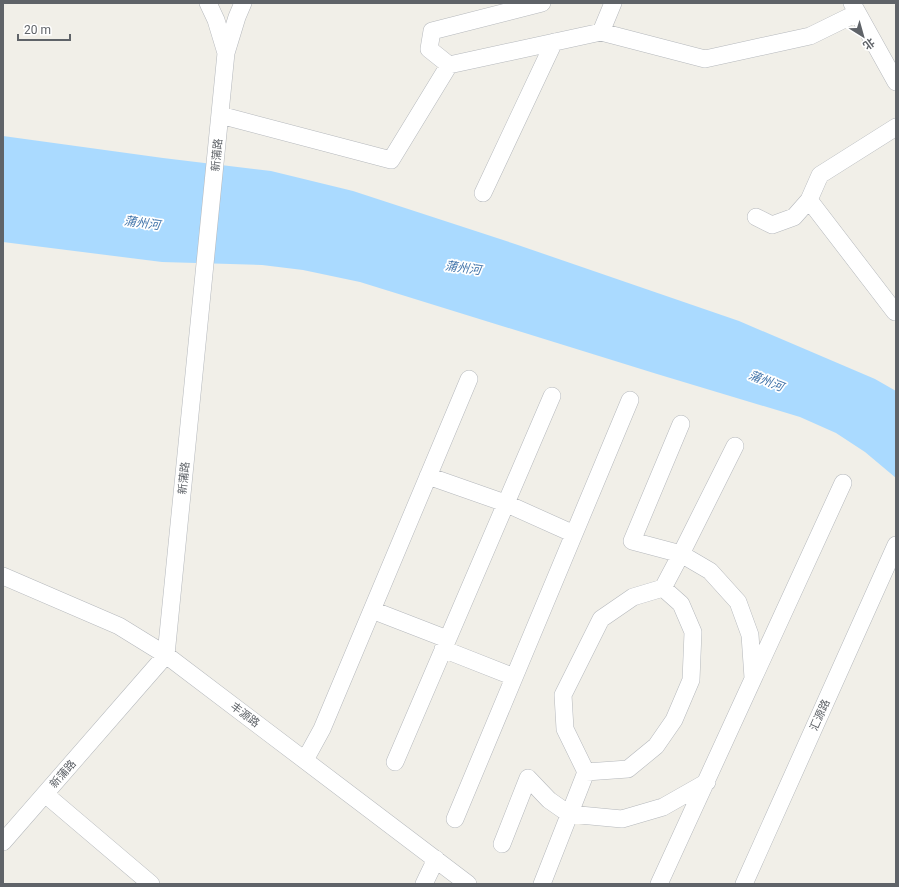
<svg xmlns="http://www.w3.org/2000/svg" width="899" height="887" font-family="Roboto,'Noto Sans SC',sans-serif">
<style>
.water{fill:#aadaff}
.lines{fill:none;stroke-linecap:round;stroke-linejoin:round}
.minor-casing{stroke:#b5b8bc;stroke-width:18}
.minor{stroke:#fff;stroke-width:17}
.labels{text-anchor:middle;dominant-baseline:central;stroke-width:3.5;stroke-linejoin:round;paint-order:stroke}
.street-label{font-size:11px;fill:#5f6368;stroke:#fff}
.water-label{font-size:12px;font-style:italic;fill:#4174aa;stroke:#fff}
</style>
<rect width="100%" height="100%" fill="#f1efe8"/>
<path class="water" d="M3,136L163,158L271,171L353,191L515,244L739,321L875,379L896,391V478L865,452L836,433L800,417L657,374L360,282L303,270L262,265L162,262L3,242Z"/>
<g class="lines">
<g class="minor-casing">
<path id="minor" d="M208,3L216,20L226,53
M542,3L432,31L429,49L449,65L601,32L705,59L810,36L857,13
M852,3L896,82
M601,32L613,3
M220,115L391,160L449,65
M483,193L554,42
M809,200L895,312
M756,217L772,225L794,217L809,200L820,175L896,127
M681,424L632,541L681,554L710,571L738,602L750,635L753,678
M428,476L505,503L574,534
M3,576L119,626L166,655L468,884
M372,610L447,639
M443,649L514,677
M305,760L322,729L469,379
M395,762L552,396
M586,772L628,769L656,746L674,720L691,680L693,632L681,604L663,588
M45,794L151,884
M455,819L630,400
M3,842L166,655L226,53L237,17L243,3
M502,844L528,778L549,800L569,814L622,819L663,807L707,782
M424,884L436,859
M542,884L586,772L565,729L563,695L601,619L633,597L663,588L681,554L735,446
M659,884L843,483
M744,884L896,545"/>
</g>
<use href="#minor" class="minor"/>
</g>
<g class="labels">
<g class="street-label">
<text transform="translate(217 155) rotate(-85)">新蒲路</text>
<text transform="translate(184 478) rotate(-84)">新蒲路</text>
<text transform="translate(245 715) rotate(37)">丰源路</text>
<text transform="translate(820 715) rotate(-66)">汇源路</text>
<text transform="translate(63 774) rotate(-49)">新蒲路</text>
</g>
<g class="water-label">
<text transform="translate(142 223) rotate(8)">蒲州河</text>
<text transform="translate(463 268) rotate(8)">蒲州河</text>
<text transform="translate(766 381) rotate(21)">蒲州河</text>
</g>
</g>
<rect width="899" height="887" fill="none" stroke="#5f6368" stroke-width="8"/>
<g transform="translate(863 36) rotate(143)" stroke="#ffffff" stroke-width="3" paint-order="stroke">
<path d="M0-3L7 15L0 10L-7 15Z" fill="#5f6368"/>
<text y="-6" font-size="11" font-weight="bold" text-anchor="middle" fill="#5f6368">北</text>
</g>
<path d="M18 34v6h52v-6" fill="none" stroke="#5f6368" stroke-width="2"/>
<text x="24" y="34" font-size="12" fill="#5f6368" stroke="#ffffff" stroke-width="3" paint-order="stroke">20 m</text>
</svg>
